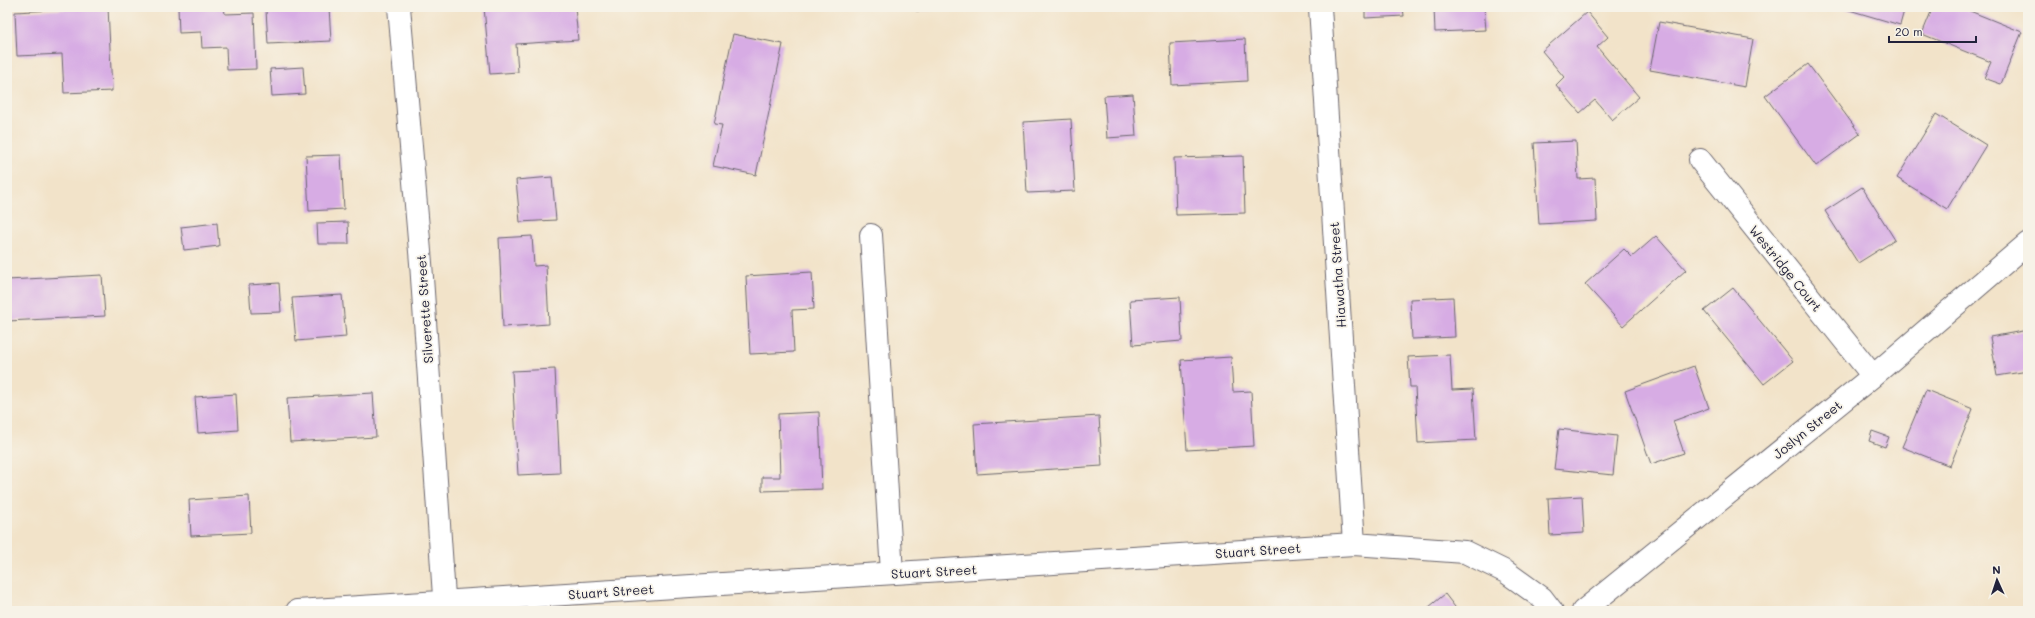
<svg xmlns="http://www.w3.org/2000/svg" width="2035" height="618" font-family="Mali,sans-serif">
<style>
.building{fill:#d7ace4}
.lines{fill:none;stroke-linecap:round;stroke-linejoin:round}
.street-casing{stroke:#6b666d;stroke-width:24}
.street{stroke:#fff;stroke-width:22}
.labels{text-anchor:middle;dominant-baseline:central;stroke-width:3.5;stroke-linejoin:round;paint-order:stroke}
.street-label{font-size:13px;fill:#22223b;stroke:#f7f3e8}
</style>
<rect width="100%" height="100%" fill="#f7f3e8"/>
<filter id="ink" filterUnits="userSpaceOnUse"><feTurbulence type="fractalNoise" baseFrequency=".025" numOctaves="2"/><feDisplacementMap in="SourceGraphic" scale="8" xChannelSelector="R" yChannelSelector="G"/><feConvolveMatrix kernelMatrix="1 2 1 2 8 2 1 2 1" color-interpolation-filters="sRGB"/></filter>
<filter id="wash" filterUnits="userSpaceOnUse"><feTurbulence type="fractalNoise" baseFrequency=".012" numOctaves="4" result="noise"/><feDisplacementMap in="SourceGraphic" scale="16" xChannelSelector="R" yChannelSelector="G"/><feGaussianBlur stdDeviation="0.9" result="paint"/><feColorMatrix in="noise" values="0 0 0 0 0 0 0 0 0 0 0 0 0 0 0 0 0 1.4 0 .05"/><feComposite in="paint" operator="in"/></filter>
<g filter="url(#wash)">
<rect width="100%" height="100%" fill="#f2e3c9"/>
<g id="blocks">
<path class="building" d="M108,7L112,91L64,93L62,54L17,56L15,12Z
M178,7H224L225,14L254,13L256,69L227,70L226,47L202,48L201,32L179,33Z
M304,7H329L331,41L268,44L266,10Z
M484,7H575L578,40L516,44L518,72L490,74Z
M916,7H956V9L916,11Z
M1365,7H1403L1404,16L1365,18Z
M1434,7H1484L1486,30L1435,32Z
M1839,7H1905L1900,25Z
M1933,7H1960L2022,32L2001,84L1984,78L1991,62L1922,34Z
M1587,12L1608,37L1597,47L1639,97L1612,120L1595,100L1580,113L1556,85L1564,77L1542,51Z
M1659,22L1753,39L1745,87L1650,70Z
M733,34L783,44L756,175L713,166L722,125L714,124Z
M1245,39L1247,81L1172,85L1170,43Z
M1808,64L1860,134L1816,166L1765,96Z
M303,67L305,94L272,96L270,69Z
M1133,94L1136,136L1107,138L1104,96Z
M1936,114L1986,145L1947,209L1897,178Z
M1071,119L1075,191L1027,193L1023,122Z
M1576,141L1578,179L1595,178L1597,221L1539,224L1534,143Z
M341,155L344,209L309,211L306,156Z
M1243,156L1245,213L1176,215L1174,158Z
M552,177L556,220L520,222L516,180Z
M1862,187L1895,240L1858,263L1825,211Z
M348,222L349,244H318L317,223Z
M217,223L219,246L184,250L181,227Z
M532,236L534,266L546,265L549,324L503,327L499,238Z
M1656,236L1686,270L1623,326L1585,284L1624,249L1632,257Z
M812,272L814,309L792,310L794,352L750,354L746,276Z
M102,275L105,316L8,321L7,280Z
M279,283L281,312L251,313L249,285Z
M1733,288L1793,361L1764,384L1704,311Z
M342,295L346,337L296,341L292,298Z
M1180,297L1182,341L1133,345L1130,300Z
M1453,297L1455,337L1412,339L1410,299Z
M2028,330V371L1997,376L1990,337Z
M1450,355L1452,390L1473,389L1476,440L1418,443L1415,387H1410L1408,357Z
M1231,357L1233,392L1251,391L1254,446L1187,450L1181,360Z
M1694,366L1709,408L1673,421L1684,453L1651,464L1625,391Z
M555,369L560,473L518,475L512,371Z
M1926,390L1973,409L1950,466L1902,447Z
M373,393L376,437L290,442L287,398Z
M236,394L238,430L198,433L195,397Z
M819,412L822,489L762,491V477H780L778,414Z
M1099,416L1102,466L977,474L974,424Z
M1559,429L1617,436L1613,475L1554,469Z
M1872,431L1889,437L1885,447L1869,441Z
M249,496L251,533L191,536L189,500Z
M1582,496L1584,533L1550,535L1548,498Z
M1445,594L1458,611H1424Z"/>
</g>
</g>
<g filter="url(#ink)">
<use href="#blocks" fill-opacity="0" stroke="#6b666d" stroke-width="1"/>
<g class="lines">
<g class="street-casing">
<path id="street" d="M399,7L421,263L445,611
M1320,7L1354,544
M1700,160L1873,376
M871,235L892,573
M297,611L1354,544L1465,552L1506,572L1542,598L1552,611
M1583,611L1873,376L2028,243"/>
</g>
<use href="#street" class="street"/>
</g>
</g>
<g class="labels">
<g class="street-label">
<text transform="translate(1786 268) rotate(51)">Westridge Court</text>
<text transform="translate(1337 275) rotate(-94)">Hiawatha Street</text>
<text transform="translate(424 309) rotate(-94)">Silverette Street</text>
<text transform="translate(1807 429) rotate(-39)">Joslyn Street</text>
<text transform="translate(1258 550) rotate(-4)">Stuart Street</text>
<text transform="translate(934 571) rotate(-3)">Stuart Street</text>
<text transform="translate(611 591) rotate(-4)">Stuart Street</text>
</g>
</g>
<rect width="2035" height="618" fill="none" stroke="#f7f3e8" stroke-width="24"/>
<g transform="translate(1997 580) rotate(357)" stroke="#f7f3e8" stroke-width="3" paint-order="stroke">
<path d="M0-3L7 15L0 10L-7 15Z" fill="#22223b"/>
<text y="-6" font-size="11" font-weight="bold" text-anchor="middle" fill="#22223b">N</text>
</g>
<path d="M1889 36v6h87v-6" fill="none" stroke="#22223b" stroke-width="2"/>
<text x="1895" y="36" font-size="12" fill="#22223b" stroke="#f7f3e8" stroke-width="3" paint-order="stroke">20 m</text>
</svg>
